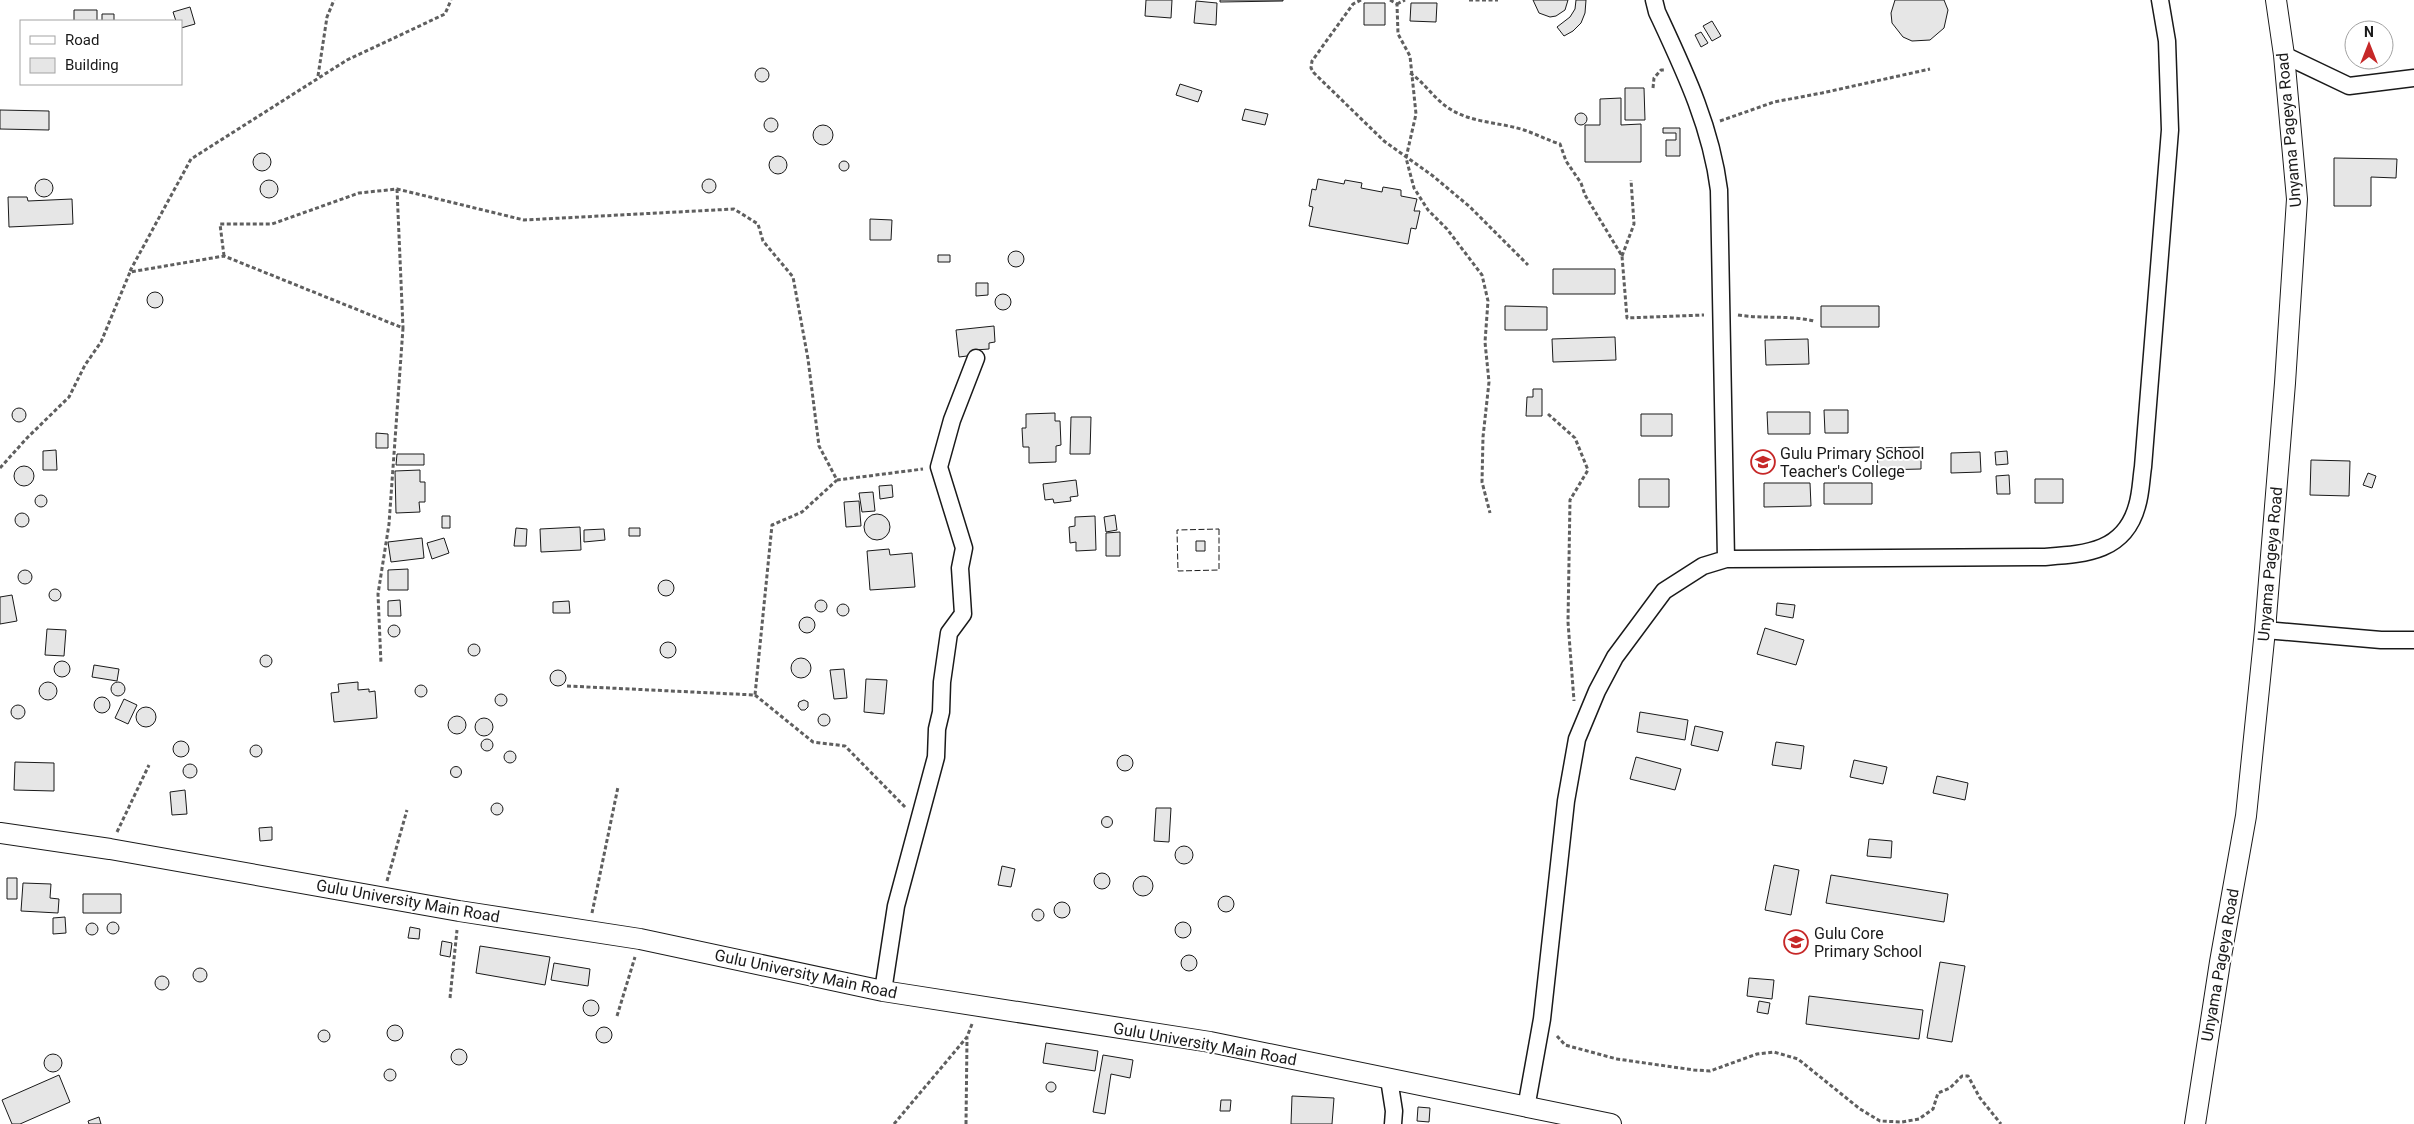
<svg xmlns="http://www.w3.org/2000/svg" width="2414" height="1124" font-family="Roboto,sans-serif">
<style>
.building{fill:#e6e6e6;stroke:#1a1a1a}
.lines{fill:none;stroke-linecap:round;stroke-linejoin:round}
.minor-casing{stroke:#1a1a1a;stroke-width:19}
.tertiary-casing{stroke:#1a1a1a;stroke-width:22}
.path{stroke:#5f5f5f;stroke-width:3;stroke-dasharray:4 2.5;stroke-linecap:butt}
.minor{stroke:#fff;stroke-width:16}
.tertiary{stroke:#fff;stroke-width:20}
.fence{stroke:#1a1a1a;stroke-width:1;stroke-dasharray:6 2.5;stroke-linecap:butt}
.labels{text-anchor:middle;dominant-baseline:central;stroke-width:4;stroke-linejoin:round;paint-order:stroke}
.street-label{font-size:16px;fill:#1a1a1a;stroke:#fff}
.poi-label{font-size:16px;fill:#1a1a1a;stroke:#fff;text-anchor:start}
</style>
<rect width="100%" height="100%" fill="#fff"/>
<path class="building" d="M1146,0H1172L1171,18L1145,16Z
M1220,0H1283V1L1220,2Z
M1533,0H1568L1565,10L1556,16L1550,17L1539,13Z
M1576,0H1586L1585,13L1581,23L1573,31L1564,36L1557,27L1570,17L1575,9Z
M1895,0H1944L1948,10L1944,28L1930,40L1912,41L1903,37L1892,23L1891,13Z
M1196,1L1217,3L1216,25L1194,23Z
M1364,3H1385V25H1364Z
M1411,3H1437L1436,22L1410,21Z
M190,7L195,24L181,28V21H176L173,12Z
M74,10H97V21H74Z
M102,14H114V21H102Z
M1712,21L1721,36L1712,41L1703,26Z
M1701,32L1708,43L1701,47L1695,35Z
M755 75a7 7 0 1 1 14 0a7 7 0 1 1-14 0Z
M1180,84L1202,91L1198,102L1176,95Z
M1625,88H1644L1645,120H1625Z
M1621,98V125L1641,124V162H1585V125H1600V99Z
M1245,109L1268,114L1265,125L1242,120Z
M0,110L49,111V130L0,129Z
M1575 119a6 6 0 1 1 12 0a6 6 0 1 1-12 0Z
M764 125a7 7 0 1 1 14 0a7 7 0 1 1-14 0Z
M813 135a10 10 0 1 1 20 0a10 10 0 1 1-20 0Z
M1663,128H1680V156H1666V140H1676V133H1663Z
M253 162a9 9 0 1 1 18 0a9 9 0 1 1-18 0Z
M769 165a9 9 0 1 1 18 0a9 9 0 1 1-18 0Z
M2334,158L2397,159L2396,178L2371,177V206H2334Z
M839 166a5 5 0 1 1 10 0a5 5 0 1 1-10 0Z
M702 186a7 7 0 1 1 14 0a7 7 0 1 1-14 0Z
M1318,179L1344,184L1345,180L1362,183L1361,188L1382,192L1383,187L1401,190V196L1417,199L1414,211H1420L1416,229L1411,228L1408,244L1309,226L1313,207L1309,206L1312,189L1316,190Z
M35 188a9 9 0 1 1 18 0a9 9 0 1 1-18 0Z
M260 189a9 9 0 1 1 18 0a9 9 0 1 1-18 0Z
M8,197H27L28,201L72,199L73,224L9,227Z
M870,219L892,220L891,240H870Z
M1008 259a8 8 0 1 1 16 0a8 8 0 1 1-16 0Z
M938,255H950V262H938Z
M1553,269H1615V294H1553Z
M976,283H988V295L976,296Z
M147 300a8 8 0 1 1 16 0a8 8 0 1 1-16 0Z
M995 302a8 8 0 1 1 16 0a8 8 0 1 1-16 0Z
M1505,306L1547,307V330H1505Z
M1821,306H1879V327H1821Z
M994,326L995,342L989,343V349L975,350V355L959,357L956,330Z
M1615,337L1616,360L1553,362L1552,339Z
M1808,339L1809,364L1766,365L1765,340Z
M1533,389H1542V416H1526L1527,397H1533Z
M12 415a7 7 0 1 1 14 0a7 7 0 1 1-14 0Z
M1824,410H1848V433H1825Z
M1767,412H1810V434H1768Z
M1055,413V421H1060L1061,445L1056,446V462L1029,463V447H1023L1022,428H1026V414Z
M1641,414H1672V436H1641Z
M1071,417H1091L1090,454H1070Z
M376,433L388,434V448H376Z
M1921,447V469L1878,470L1877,448Z
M56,450L57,470H43V451Z
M2007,451L2008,464L1996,465L1995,452Z
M1980,452L1981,472L1951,473V453Z
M397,454H424V465H396Z
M2311,460L2350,461L2349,496L2310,495Z
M14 476a10 10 0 1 1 20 0a10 10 0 1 1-20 0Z
M420,470V482H425V502H419L420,512L396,513L395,471Z
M2368,473L2376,476L2372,488L2363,485Z
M2009,475L2010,494H1997L1996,476Z
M1639,479H1669V507H1639Z
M2035,479H2063V503H2035Z
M1076,480L1078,496L1070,497L1071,501L1054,503L1053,499L1045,500L1043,484Z
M1764,483H1810L1811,506L1764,507Z
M1824,483H1872V504H1824Z
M892,485L893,497L880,499L879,486Z
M873,492L875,511L862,512L859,493Z
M35 501a6 6 0 1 1 12 0a6 6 0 1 1-12 0Z
M859,501L861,526L846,527L844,502Z
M15 520a7 7 0 1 1 14 0a7 7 0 1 1-14 0Z
M864 527a13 13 0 1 1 26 0a13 13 0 1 1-26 0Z
M1115,515L1117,530L1106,532L1104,517Z
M442,516H450V528H442Z
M1095,516L1096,550L1076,551V542L1070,543L1069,527L1075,526V517Z
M580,527L581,550L541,552L540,529Z
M516,528L527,529L526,546H514Z
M629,528H640V536H629Z
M604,529L605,540L584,542V530Z
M1120,532V556H1106V533Z
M422,538L424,558L391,562L388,542Z
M444,538L449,553L432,559L427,543Z
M1196,541H1205V551H1196Z
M889,549L890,555L912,553L915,587L870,590L867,551Z
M408,569V590H388V570Z
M18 577a7 7 0 1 1 14 0a7 7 0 1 1-14 0Z
M658 588a8 8 0 1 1 16 0a8 8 0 1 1-16 0Z
M49 595a6 6 0 1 1 12 0a6 6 0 1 1-12 0Z
M12,595L17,621L0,624V597Z
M815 606a6 6 0 1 1 12 0a6 6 0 1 1-12 0Z
M400,600L401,616H388V601Z
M569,601L570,613H553V602Z
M1777,603L1795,605L1793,618L1776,615Z
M837 610a6 6 0 1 1 12 0a6 6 0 1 1-12 0Z
M799 625a8 8 0 1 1 16 0a8 8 0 1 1-16 0Z
M388 631a6 6 0 1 1 12 0a6 6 0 1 1-12 0Z
M1765,628L1804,640L1796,665L1757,654Z
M47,629L66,630L64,656L45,655Z
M660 650a8 8 0 1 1 16 0a8 8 0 1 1-16 0Z
M468 650a6 6 0 1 1 12 0a6 6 0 1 1-12 0Z
M260 661a6 6 0 1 1 12 0a6 6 0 1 1-12 0Z
M791 668a10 10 0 1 1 20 0a10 10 0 1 1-20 0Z
M54 669a8 8 0 1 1 16 0a8 8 0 1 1-16 0Z
M94,665L119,669L117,681L92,677Z
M844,669L847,698L834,699L830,670Z
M550 678a8 8 0 1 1 16 0a8 8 0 1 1-16 0Z
M866,679L887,680L884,714L864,712Z
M111 689a7 7 0 1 1 14 0a7 7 0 1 1-14 0Z
M39 691a9 9 0 1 1 18 0a9 9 0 1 1-18 0Z
M358,682V690L369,689V692L375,691L377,718L334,722L331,693L339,692L338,684Z
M415 691a6 6 0 1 1 12 0a6 6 0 1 1-12 0Z
M495 700a6 6 0 1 1 12 0a6 6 0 1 1-12 0Z
M94 705a8 8 0 1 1 16 0a8 8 0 1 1-16 0Z
M124,699L137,705L128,724L115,718Z
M804,700L808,702V707L805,710H801L798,706L799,702Z
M11 712a7 7 0 1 1 14 0a7 7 0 1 1-14 0Z
M136 717a10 10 0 1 1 20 0a10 10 0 1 1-20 0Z
M1640,712L1688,720L1685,740L1637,732Z
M818 720a6 6 0 1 1 12 0a6 6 0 1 1-12 0Z
M448 725a9 9 0 1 1 18 0a9 9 0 1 1-18 0Z
M475 727a9 9 0 1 1 18 0a9 9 0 1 1-18 0Z
M1695,726L1723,732L1718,751L1691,745Z
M481 745a6 6 0 1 1 12 0a6 6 0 1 1-12 0Z
M173 749a8 8 0 1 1 16 0a8 8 0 1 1-16 0Z
M1776,742L1804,746L1801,769L1772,765Z
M250 751a6 6 0 1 1 12 0a6 6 0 1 1-12 0Z
M504 757a6 6 0 1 1 12 0a6 6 0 1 1-12 0Z
M1117 763a8 8 0 1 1 16 0a8 8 0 1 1-16 0Z
M1636,757L1681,769L1675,790L1630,779Z
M1854,760L1887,767L1883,784L1850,777Z
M15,762L54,763V791L14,790Z
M183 771a7 7 0 1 1 14 0a7 7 0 1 1-14 0Z
M450.5 772a5.5 5.5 0 1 1 11 0a5.5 5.5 0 1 1-11 0Z
M1937,776L1968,783L1965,800L1933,793Z
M185,790L187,814L172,815L170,792Z
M491 809a6 6 0 1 1 12 0a6 6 0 1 1-12 0Z
M1156,808H1171L1169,842L1154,841Z
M1101.5 822a5.5 5.5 0 1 1 11 0a5.5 5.5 0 1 1-11 0Z
M272,827V840L260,841L259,828Z
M1869,839L1892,841L1891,858L1867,856Z
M1175 855a9 9 0 1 1 18 0a9 9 0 1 1-18 0Z
M1774,865L1799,870L1791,915L1765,910Z
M1002,866L1015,869L1011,887L998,885Z
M1094 881a8 8 0 1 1 16 0a8 8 0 1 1-16 0Z
M1831,875L1948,894L1944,922L1826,903Z
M1133 886a10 10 0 1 1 20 0a10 10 0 1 1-20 0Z
M7,878H17V899H7Z
M23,883L51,884L50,898L59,899L58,913L21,911Z
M83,894H121V913H83Z
M1218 904a8 8 0 1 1 16 0a8 8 0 1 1-16 0Z
M1054 910a8 8 0 1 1 16 0a8 8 0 1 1-16 0Z
M1032 915a6 6 0 1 1 12 0a6 6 0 1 1-12 0Z
M65,917L66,933L53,934V918Z
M107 928a6 6 0 1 1 12 0a6 6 0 1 1-12 0Z
M1175 930a8 8 0 1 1 16 0a8 8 0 1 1-16 0Z
M86 929a6 6 0 1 1 12 0a6 6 0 1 1-12 0Z
M410,927L420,929L419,939L408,938Z
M442,941L452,943L450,957L440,955Z
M480,946L550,957L545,985L476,973Z
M1181 963a8 8 0 1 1 16 0a8 8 0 1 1-16 0Z
M1940,962L1965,966L1952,1042L1927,1038Z
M554,963L590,969L588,986L551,980Z
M193 975a7 7 0 1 1 14 0a7 7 0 1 1-14 0Z
M155 983a7 7 0 1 1 14 0a7 7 0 1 1-14 0Z
M1749,978L1774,980L1772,999L1747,996Z
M1809,996L1923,1010L1919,1039L1806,1024Z
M583 1008a8 8 0 1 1 16 0a8 8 0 1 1-16 0Z
M1759,1001L1770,1003L1768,1014L1757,1012Z
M387 1033a8 8 0 1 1 16 0a8 8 0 1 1-16 0Z
M596 1035a8 8 0 1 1 16 0a8 8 0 1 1-16 0Z
M318 1036a6 6 0 1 1 12 0a6 6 0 1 1-12 0Z
M1046,1043L1098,1051L1095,1071L1043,1063Z
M451 1057a8 8 0 1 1 16 0a8 8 0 1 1-16 0Z
M44 1063a9 9 0 1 1 18 0a9 9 0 1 1-18 0Z
M1103,1055L1133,1060L1130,1078L1111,1074L1105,1114L1093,1112Z
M384 1075a6 6 0 1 1 12 0a6 6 0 1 1-12 0Z
M59,1075L70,1102L20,1124H12L2,1100Z
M1046 1087a5 5 0 1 1 10 0a5 5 0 1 1-10 0Z
M1292,1096L1334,1098L1332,1124H1291Z
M1221,1100H1231L1230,1111H1220Z
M1418,1107L1430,1108L1429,1122L1417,1121Z
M99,1117L101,1124H89L88,1121Z"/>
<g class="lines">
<g class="minor-casing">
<path id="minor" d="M1654,0L1657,12C1684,70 1711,126 1719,190L1726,559
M2284,55L2349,86L2414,78
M2265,630L2381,640H2414
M883,991L896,906L936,757L937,729L941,712L942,682L949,633L963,614L960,568L964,548L939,467L952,420L976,358
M1389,1079L1394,1111L1393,1124
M1526,1108L1542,1019L1566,801L1577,739L1597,691L1615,657L1664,591L1703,566L1726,559L2043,557C2084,554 2124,553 2137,506C2141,493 2141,480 2143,467L2170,130L2167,41L2160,0"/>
</g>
<g class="tertiary-casing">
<path id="tertiary" d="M0,833L110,849L459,911L640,939L883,991L1210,1042L1611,1124
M2195,1124L2220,962L2246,816L2265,630L2285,383L2297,199L2284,55L2276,0"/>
</g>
<path class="path" d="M1361,0L1353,4L1312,61L1311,68L1314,73L1384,141L1433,176L1470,207L1528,265
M1390,0L1397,4L1398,34L1410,56L1416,114L1406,158L1414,188L1428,210L1447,229L1482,275L1488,301L1485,342L1489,382L1483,437L1482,482L1490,513
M1469,0H1498
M1397,4L1405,0
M1410,73C1425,83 1434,99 1450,109C1472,123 1499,122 1524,130C1536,134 1547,140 1560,144L1566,161L1581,183L1585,195L1622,256L1627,318L1704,315
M318,76L327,17L334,0
M1653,88L1654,78L1661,70H1665
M1720,121L1774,102L1822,93L1930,69
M397,189L403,328
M224,256L220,224H272L359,193L397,189L524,220L734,209L758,224L763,241L793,277L808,359L819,446L837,480L923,469
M1622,256L1634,224L1631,180
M130,271L191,159L347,60L445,14L451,0
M1738,315C1763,319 1789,315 1814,321
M1548,414L1575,438L1588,470L1570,500L1568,622L1574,701
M0,468L27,438L69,397L85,365L101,342L130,272L224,256L403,328L389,524L378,594L381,664
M567,686L755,695L772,525L802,512L837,480
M755,695L813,742L845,746L906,808
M117,832L149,765
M387,881L407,810
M592,913L618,787
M450,998L457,930
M617,1016L635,957
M1557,1036L1565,1045L1617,1059L1694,1070L1710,1071L1757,1054L1774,1052L1798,1059L1860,1109L1880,1121L1902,1122L1919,1119L1933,1109L1938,1093L1950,1088L1962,1076H1968L1980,1098L2001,1124
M894,1124L967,1037L972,1024
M966,1124L967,1038"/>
<use href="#minor" class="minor"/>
<use href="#tertiary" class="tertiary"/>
<path class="fence" d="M1219,529V570L1178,571L1177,530Z"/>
</g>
<defs>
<g id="university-ring" transform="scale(1.25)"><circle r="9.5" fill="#fff" stroke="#c62828" stroke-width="1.5"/><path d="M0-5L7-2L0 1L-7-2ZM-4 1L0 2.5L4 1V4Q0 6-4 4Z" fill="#c62828"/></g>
<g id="school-ring" transform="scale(1.25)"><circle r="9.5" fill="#fff" stroke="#c62828" stroke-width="1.5"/><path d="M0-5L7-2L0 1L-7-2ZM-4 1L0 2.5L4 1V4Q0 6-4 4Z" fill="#c62828"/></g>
</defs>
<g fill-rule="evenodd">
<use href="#university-ring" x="1763" y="462"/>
<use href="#school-ring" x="1796" y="942"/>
</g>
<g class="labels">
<g class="street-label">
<text transform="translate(2289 130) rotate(-95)">Unyama Pageya Road</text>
<text transform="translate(2270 564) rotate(-85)">Unyama Pageya Road</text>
<text transform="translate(408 901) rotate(10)">Gulu University Main Road</text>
<text transform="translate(2220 965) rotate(-80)">Unyama Pageya Road</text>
<text transform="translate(806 974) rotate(12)">Gulu University Main Road</text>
<text transform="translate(1205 1044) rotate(10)">Gulu University Main Road</text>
</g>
<g class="poi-label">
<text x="1780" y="453">Gulu Primary School<tspan x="1780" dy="18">Teacher's College</tspan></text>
<text x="1814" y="933">Gulu Core<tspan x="1814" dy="18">Primary School</tspan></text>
</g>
</g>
<rect x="20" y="20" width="162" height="65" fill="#ffffff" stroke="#a3a3a3"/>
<rect x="30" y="36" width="25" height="8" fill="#ffffff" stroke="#a3a3a3"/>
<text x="65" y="45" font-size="15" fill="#1a1a1a">Road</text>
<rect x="30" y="58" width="25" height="15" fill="#e6e6e6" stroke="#a3a3a3"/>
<text x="65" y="70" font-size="15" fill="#1a1a1a">Building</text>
<g transform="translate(2369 45)"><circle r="24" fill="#ffffff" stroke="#a3a3a3"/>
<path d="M0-4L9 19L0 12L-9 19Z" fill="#c62828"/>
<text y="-8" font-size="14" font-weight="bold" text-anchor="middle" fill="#1a1a1a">N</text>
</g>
</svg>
